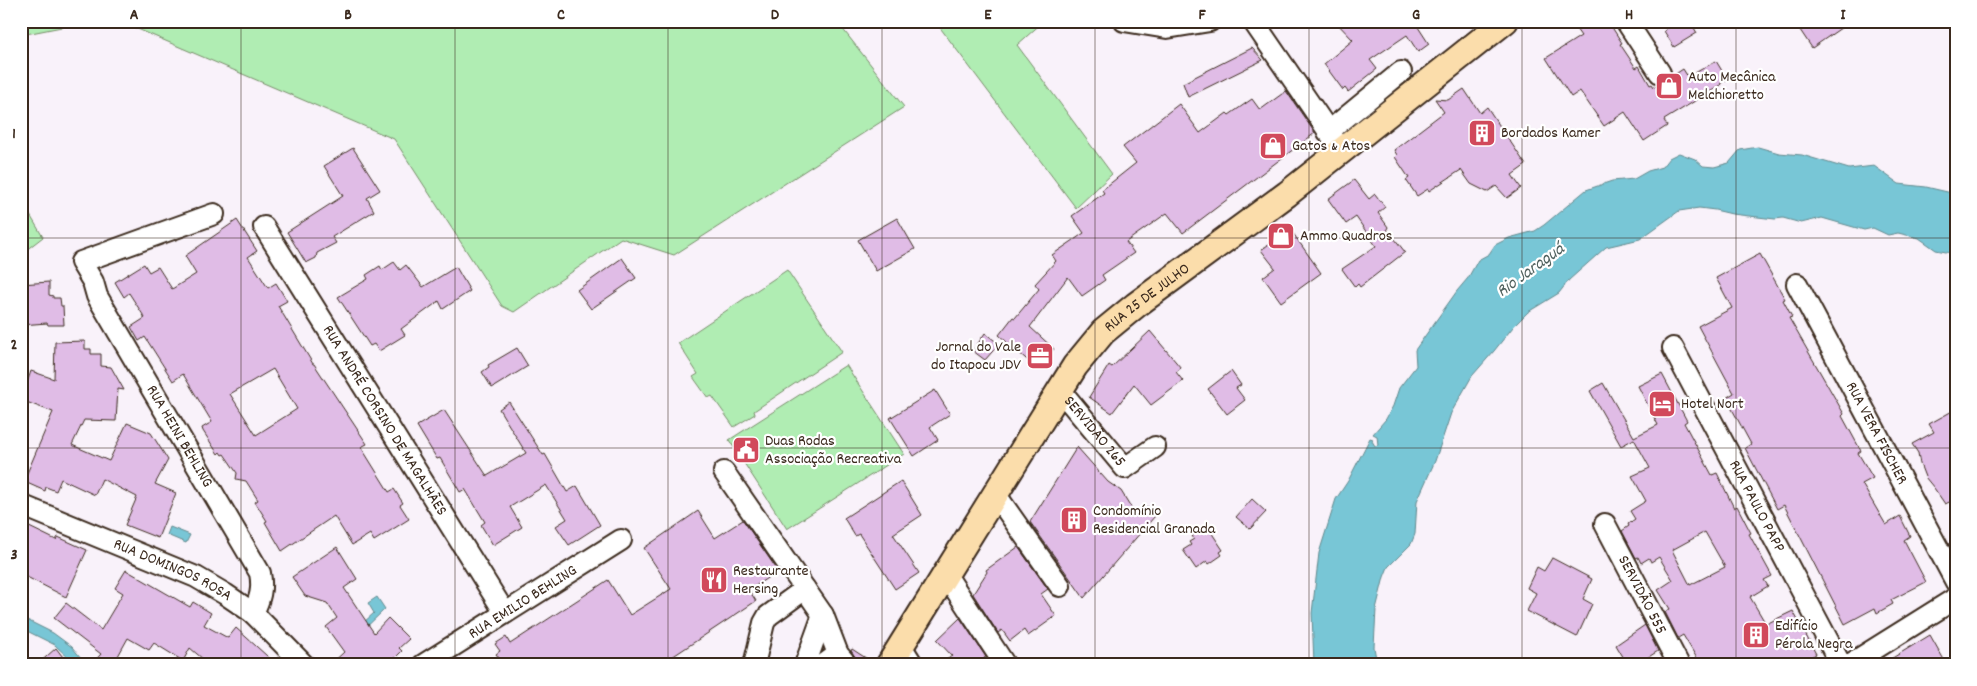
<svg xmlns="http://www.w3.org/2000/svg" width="1977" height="686" font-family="Dekko,sans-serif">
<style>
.green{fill:#b0edb3;stroke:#768c68}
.water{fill:#78c6d6;stroke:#60888c}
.building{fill:#e0bce6;stroke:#3b2a1e;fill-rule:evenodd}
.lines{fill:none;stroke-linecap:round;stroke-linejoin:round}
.minor-casing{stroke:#3b2a1e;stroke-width:24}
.major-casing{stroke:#3b2a1e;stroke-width:29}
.minor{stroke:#fff;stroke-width:20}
.major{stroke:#fbddab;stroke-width:25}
.grid{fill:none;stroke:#3b2a1e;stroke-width:1;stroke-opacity:0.55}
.labels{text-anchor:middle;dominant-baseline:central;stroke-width:4.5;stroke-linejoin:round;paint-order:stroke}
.poi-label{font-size:16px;fill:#3b2a1e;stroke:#fff;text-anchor:start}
.street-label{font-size:16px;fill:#3b2a1e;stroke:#fff}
.water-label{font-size:18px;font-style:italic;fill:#50615e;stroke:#fff}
.neatline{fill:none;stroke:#3b2a1e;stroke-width:2}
.grid-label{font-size:16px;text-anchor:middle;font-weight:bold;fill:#3b2a1e}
</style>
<rect width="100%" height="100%" fill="#f9f2fa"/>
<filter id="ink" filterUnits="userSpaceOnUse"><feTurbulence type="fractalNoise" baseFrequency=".02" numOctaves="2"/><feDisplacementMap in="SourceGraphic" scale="10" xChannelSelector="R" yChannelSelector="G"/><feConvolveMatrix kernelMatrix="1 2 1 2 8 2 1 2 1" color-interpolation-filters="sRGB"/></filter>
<g filter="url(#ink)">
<path class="green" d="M21,21H92L21,35Z
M119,21H840L838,23L904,107L674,255L621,238L514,312L502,306L394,139Z
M935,21H1044L1017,45L1112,174L1076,208Z
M21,200L43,237L21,254Z
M787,270L842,352L754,411L755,414L734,427L712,396L708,398L693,377L698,374L678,343Z
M846,365L904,454L787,529L729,440Z"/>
<path class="water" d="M1758,147L1779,153L1802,155L1849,169L1874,166L1899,184L1926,187L1956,194V254L1936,250L1919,238L1898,233L1888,235L1873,228L1864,230L1822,218L1801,223L1783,218L1775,219L1732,214L1715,210L1699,208L1679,211L1640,239L1606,247L1569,280L1559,293L1528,312L1513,327L1494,351L1472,376L1451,413L1435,461L1417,501L1415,534L1411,544L1388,567L1384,577L1376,609L1374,647L1377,665H1314L1312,613L1319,553L1336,499L1348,481L1370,438L1373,439L1372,441L1375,446L1378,445L1377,436L1373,434L1386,419L1393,406L1399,388L1416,366L1415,350L1457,291L1468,278L1478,260L1489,254L1495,245L1509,238L1535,231L1544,225L1586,190L1612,181L1634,179L1648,171L1662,167L1669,158L1679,153L1695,159L1703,166L1714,167L1729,163L1740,150Z
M170,527L190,535L186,543L167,535Z
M377,597L385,609L355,638L351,634L374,613L368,603Z
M21,617L53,633L72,647L87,665H76L55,645L21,628Z"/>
<path class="building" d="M1335,21H1427L1418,27L1429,44L1418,52L1407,35L1370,60L1377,69L1348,92L1345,88L1343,90L1324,64L1353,40Z
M1588,21H1608L1622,43L1620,44L1636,68L1639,66L1650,85L1652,84L1654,87L1667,83L1671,77L1683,69L1688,77L1716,61L1727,79L1720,84L1721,85L1664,120L1667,126L1644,141L1625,112L1604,126L1580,91L1571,97L1546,58L1581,36L1576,29Z
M1678,21H1690L1697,33L1674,47L1664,31Z
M1794,21H1851L1812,48Z
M1252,48L1263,60L1188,97L1183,83Z
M1464,89L1480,113L1487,107L1526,165L1512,175L1521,188L1507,198L1496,186L1487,192L1471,184L1461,170L1429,191L1428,189L1417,196L1406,180L1409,178L1395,157L1397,155L1394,150L1444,112L1435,99L1448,100Z
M1286,91L1315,133L1183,233L1167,213L1126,242L1134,253L1102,275L1105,280L1082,296L1068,277L1030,327L1054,349L1038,366L1036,364L1034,366L999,335L1013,317L1015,318L1039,289L1035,284L1056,261L1052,255L1084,233L1072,216L1104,193L1102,190L1136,163L1123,147L1179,104L1200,133L1227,113L1229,115L1252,99L1260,110Z
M353,148L380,190L367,198L374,211L332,237L336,243L317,253L316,258L306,263L287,232L343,196L324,166Z
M1354,180L1369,199L1375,194L1385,207L1378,213L1388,227L1387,229L1405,252L1360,287L1358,284L1355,287L1342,269L1376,246L1356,217L1346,224L1328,199Z
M897,218L915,249L876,271L858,240Z
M237,220L257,251L248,257L268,288L276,283L287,301L278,306L313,364H314L367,444L361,447L389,492L394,489L403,503L400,505L409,519L374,541L370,534L352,545L334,516L282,551L265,522L267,521L255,502L258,500L246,481L236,479L237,473L224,454L222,455L220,452L218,454L203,431L202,428L212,422L183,374L173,381L145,337L139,341L131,327L145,318L129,293L124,297L115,282L144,264L149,272L158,267L172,289L196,274L185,256ZM273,369L297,409L256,435L230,394Z
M1290,229L1321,273L1281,302L1263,277L1275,268L1261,250Z
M1760,254L1785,299L1783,300L1792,317L1789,318L1844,414L1842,416L1861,451L1858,453L1873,478L1862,484L1886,525L1900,516L1910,536L1904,540L1926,582L1891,600L1893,604L1877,613L1875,608L1845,624L1784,505L1777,509L1745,448L1751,444L1726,398L1734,393L1698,326L1732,308L1716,278Z
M622,258L636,278L591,309L577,290Z
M394,262L400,270L406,265L423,287L456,267L470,291L443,309L439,301L401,329L405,335L379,351L374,344L370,346L338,297L368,279L366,275L380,266L382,270Z
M49,282V295L53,296V298H60L61,306H63L64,325H48L47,323L21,325V284Z
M1150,331L1181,368L1176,372L1183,381L1151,405L1134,384L1112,413L1089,397L1109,365L1112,367Z
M985,333L999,344L985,360L973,351Z
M85,341V349H91V354H101V366L111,367L124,390L118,389L116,421L84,420L72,445L109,461L127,423L151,433L168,460L155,484L176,493L158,538L125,525L137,497L102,479L95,495L61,479L56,491L46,487L45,491L27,483L28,479L25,478L53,412L21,400L31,371L54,379L55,342Z
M517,348L528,366L492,388L482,372L489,367L488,365Z
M1231,371L1241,385L1236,388L1245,400L1227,414L1208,389Z
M1662,374L1687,421L1684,423L1712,475L1717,473L1734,508L1737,506L1751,533L1749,534L1772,576L1764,580L1768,586L1750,597L1766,624L1793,611L1816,654L1797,665H1701L1683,635L1678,638L1665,612L1670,609L1658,590L1673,580L1659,557L1651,562L1649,558L1641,563L1638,557L1636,558L1622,531L1629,526L1628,524L1635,519L1630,511L1646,501L1632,476L1650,468L1634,439L1621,446L1590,391L1603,383L1634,437L1658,425L1638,386ZM1705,532L1725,567L1690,585L1672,550Z
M935,390L950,414L930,427L938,440L914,456L890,418Z
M509,402L543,455L545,454L567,492L577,486L600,525L569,545L556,526L567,519L546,485L510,507L522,527L493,545L481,525L485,522L465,489L460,492L440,458L437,459L417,426L444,410L487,476L526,453L499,409Z
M1956,409V499L1945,504L1934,488L1925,477L1920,464L1918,453L1912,444L1934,432L1929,424Z
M1077,447L1108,482L1121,491L1137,517L1147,506L1155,516L1084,598L1030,522Z
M901,481L922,515L893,534L919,573L895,589L859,534L855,536L844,518Z
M1252,499L1266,512L1250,529L1236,517Z
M698,511L715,538L743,520L778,571L749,590L756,601L660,665H504L496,654L500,651L495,644L506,637L510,644L608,580L630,615L671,589L644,548Z
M21,523L56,540L58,537L87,550L66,597L21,574Z
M1207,526L1223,550L1220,552L1222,555L1209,564L1207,561L1196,569L1183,550L1191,545L1189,542L1194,539L1192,536Z
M337,547L357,579L344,588L374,633L388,618L409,639L399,648L402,651L388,665H330L344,652L326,627L337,618L327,603L305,596L292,577Z
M1018,547L1048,589L1041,594L1056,616L1028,636L1024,630L1010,641L1002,630L998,633L973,594L987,572L986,570Z
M1552,558L1592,579L1583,599L1592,604L1577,637L1527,611L1536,593L1527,588L1537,567L1544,571Z
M126,570L190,607L193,602L211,613L204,625L228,638L236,628L277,665H210L190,648L183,661L154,643L149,650L128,638L113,665H91L101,654L54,618L66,603L101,630L123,593L115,588Z
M960,618L986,657L984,658L988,665H939L952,656L937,640Z
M1645,625L1658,651L1636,665H1628L1616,645Z
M1930,635L1947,665H1881Z
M56,648L69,665H37Z
M852,649L875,664V665H855L856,658L851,651Z"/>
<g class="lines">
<g class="minor-casing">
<g id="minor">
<path d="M1124,21L1167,28L1210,21"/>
<path d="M1253,21L1342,151"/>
<path d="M1626,21L1660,73"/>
<path d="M1328,132L1401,72"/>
<path id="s1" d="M214,214L81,262L93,282L97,296L260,573C263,589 260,599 253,613"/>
<path id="s2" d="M264,227L505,613"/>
<path id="s3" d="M1797,284L1956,582"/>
<path id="s4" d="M1673,348L1841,665"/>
<path id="s5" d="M1060,390L1125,468L1155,447"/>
<path d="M724,472L823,615L838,654L844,661"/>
<path d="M996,495L1060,586"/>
<path id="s6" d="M21,505L196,577L225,594L253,613L304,665"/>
<path id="s7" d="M1605,524L1679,665"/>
<path d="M946,575L1005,665"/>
<path d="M901,646L913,665"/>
<path id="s8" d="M423,665L621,540"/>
<path d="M754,665L764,623L768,616L805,589"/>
<path d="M805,665L823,615"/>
<path d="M823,665L838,654"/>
<path d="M1849,665L1956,598"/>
</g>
</g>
<g class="major-casing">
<g id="major">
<path id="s9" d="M889,665L1075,366L1103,332L1136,305L1287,194L1505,21"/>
</g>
</g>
<use href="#minor" class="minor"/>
<use href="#major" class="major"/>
</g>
</g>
<path class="grid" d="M241,21V665M455,21V665M668,21V665M882,21V665M1095,21V665M1309,21V665M1522,21V665M1736,21V665M21,238H1956M21,448H1956"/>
<defs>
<g id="shop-square" transform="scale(1.4375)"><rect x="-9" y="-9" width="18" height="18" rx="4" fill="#d1495b" stroke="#fff"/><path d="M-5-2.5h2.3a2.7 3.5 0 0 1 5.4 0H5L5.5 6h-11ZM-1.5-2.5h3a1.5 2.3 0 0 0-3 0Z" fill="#fff"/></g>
<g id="building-square" transform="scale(1.4375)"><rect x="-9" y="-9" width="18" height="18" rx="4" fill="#d1495b" stroke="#fff"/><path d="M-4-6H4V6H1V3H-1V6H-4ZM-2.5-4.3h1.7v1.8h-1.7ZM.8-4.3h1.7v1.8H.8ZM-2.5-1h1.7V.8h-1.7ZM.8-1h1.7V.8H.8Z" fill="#fff"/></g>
<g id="office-square" transform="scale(1.4375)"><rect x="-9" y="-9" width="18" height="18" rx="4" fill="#d1495b" stroke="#fff"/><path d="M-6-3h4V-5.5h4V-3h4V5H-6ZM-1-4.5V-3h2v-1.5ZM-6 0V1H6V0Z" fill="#fff"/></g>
<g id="hotel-square" transform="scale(1.4375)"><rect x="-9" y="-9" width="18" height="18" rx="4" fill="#d1495b" stroke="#fff"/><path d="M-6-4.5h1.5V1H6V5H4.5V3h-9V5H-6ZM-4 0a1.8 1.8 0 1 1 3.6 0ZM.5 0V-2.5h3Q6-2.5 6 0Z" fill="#fff"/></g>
<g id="civic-square" transform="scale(1.4375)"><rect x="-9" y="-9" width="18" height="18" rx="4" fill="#d1495b" stroke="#fff"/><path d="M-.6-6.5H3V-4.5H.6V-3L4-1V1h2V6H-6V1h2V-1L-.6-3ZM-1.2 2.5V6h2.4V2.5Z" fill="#fff"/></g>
<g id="restaurant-square" transform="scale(1.4375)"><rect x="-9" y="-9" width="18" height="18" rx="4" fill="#d1495b" stroke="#fff"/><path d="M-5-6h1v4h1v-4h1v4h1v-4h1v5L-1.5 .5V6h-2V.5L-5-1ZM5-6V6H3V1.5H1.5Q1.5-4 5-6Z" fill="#fff"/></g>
</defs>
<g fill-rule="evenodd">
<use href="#shop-square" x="1669" y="86"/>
<use href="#building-square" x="1482" y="133"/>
<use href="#shop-square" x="1273" y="146"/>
<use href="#shop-square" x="1281" y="236"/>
<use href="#office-square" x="1040" y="356"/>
<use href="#hotel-square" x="1662" y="404"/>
<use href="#civic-square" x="746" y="450"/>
<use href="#building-square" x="1074" y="520"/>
<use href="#restaurant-square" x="714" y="580"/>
<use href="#building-square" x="1756" y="635"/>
</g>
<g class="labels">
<g class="poi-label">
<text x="1688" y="77">Auto Mecânica<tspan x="1688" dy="18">Melchioretto</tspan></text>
<text x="1501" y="133">Bordados Kamer</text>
<text x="1292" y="146">Gatos &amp; Atos</text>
<text x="1300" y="236">Ammo Quadros</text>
<text x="1021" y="347" text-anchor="end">Jornal do Vale<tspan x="1021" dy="18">do Itapocu JDV</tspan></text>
<text x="1681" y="404">Hotel Nort</text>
<text x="765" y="441">Duas Rodas<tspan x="765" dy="18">Associação Recreativa</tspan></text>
<text x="1093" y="511">Condomínio<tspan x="1093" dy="18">Residencial Granada</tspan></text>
<text x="733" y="571">Restaurante<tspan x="733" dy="18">Hersing</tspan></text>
<text x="1775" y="626">Edifício<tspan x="1775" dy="18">Pérola Negra</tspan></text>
</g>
<g class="street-label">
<text stroke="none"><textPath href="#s9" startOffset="452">RUA 25 DE JULHO</textPath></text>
<text stroke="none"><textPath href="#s2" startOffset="228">RUA ANDRÉ CORSINO DE MAGALHÃES</textPath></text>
<text stroke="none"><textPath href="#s5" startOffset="54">SERVIDÃO 265</textPath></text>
<text stroke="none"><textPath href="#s3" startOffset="169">RUA VERA FISCHER</textPath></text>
<text stroke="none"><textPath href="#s1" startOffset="342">RUA HEINI BEHLING</textPath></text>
<text stroke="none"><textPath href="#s4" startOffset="179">RUA PAULO PAPP</textPath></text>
<text stroke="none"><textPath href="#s6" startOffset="165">RUA DOMINGOS ROSA</textPath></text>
<text stroke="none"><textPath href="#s7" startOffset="80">SERVIDÃO 555</textPath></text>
<text stroke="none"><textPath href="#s8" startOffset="118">RUA EMILIO BEHLING</textPath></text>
</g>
<g class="water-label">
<text transform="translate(1531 271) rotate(-36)">Rio Jaraguá</text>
</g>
</g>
<rect width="1977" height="686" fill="none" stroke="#fff" stroke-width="55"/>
<rect x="28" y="28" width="1922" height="630" class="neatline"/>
<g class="grid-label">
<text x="134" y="19">A</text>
<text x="348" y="19">B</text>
<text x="561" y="19">C</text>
<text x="775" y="19">D</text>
<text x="988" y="19">E</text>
<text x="1202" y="19">F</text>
<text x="1416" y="19">G</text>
<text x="1629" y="19">H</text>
<text x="1843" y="19">I</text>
<text x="14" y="138">1</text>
<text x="14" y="349">2</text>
<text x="14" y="559">3</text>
</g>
</svg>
